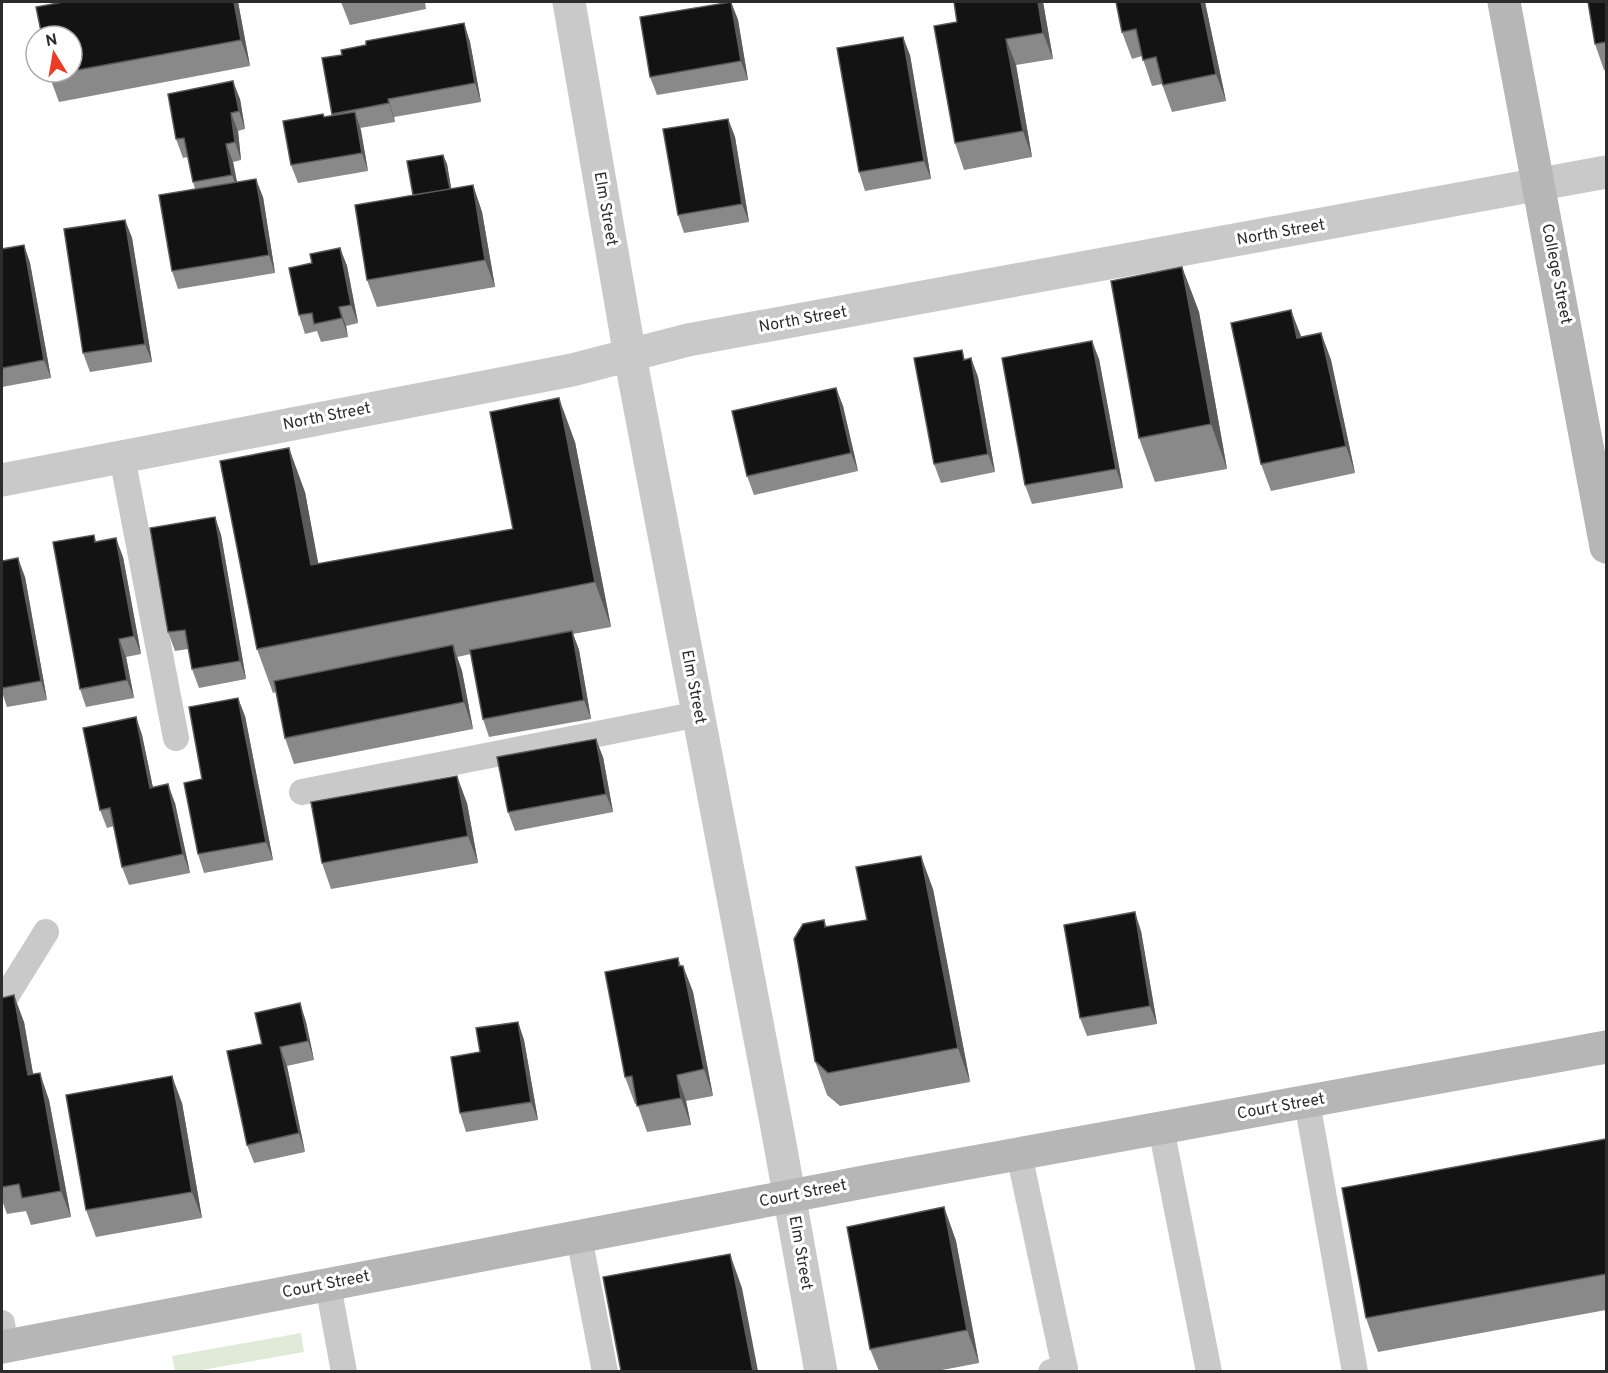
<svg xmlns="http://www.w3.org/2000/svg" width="1608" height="1373" font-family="Overpass,sans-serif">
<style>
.green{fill:#dfead8}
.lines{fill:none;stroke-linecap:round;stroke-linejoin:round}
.lane{stroke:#c9c9c9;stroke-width:26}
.street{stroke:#c9c9c9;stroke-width:33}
.secondary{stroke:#b6b6b6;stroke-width:33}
.wall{fill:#898989}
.shaded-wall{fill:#5a5a5a}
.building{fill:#131313;stroke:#5a5a5a;stroke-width:1.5}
.labels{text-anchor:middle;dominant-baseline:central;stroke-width:6;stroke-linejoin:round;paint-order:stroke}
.street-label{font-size:16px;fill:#2c2c2c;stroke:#fff}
</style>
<rect width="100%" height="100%" fill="#fff"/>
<path class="green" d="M301,1333L304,1352L196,1371H175L172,1356Z"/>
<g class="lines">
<path class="lane" d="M122,457L176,738
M302,792L699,714
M2,1003L46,932
M1307,1102L1355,1372
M1161,1128L1209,1372
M1019,1154L1065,1369L1051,1372
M579,1237L605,1372
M328,1285L344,1372
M2,1323L5,1347"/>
<path class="street" d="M569,2L630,356L778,1133L821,1372
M2,480L572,370L688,340L1606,172"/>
<path class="secondary" d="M1504,2L1606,547
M2,1347L869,1181L1606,1047"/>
</g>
<path class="wall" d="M63,2H238L250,66L59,102L48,72H72V36Z
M341,2H425L426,9L350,25Z
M731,2L738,20L748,80L657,95L650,77Z
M1043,2L1053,59L1016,65L1032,157L964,170L955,143L957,22Z
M1205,2L1226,101L1172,112L1162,84L1152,86L1142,56L1132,59L1122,32Z
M1606,2V70H1604L1595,44Z
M464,23L470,42L481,102L394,117L395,122L360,128L368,171L298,183L291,165L324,117L333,116L322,58L342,55L366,45Z
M910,55L931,179L865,191L859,172Z
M240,99L245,129L238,131L241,160L233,162L237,182L263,197L275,273L178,289L172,271L195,189L193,182L188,157L183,158L176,139Z
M728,119L735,137L749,222L684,233L678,215Z
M443,155L447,164L451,189L473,185L482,212L495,287L377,307L367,280L413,195Z
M125,220L132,238L152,362L90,372L83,353Z
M24,245L30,263L51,378L2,387V249Z
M340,248L347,266L358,323L346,326L348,337L321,342L317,331L305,334L299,315L312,263Z
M1182,267L1199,312L1227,469L1155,482L1139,438Z
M1321,333L1331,360L1355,473L1271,491L1261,464L1301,337Z
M971,358L978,377L995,472L941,483L934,464L966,359Z
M1099,359L1123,488L1032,504L1025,485Z
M836,388L843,406L858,471L754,495L747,476Z
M575,442L611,627L573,634L579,650L591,719L489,737L483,719L471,654L457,657L462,671L473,729L294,764L285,738L276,692L273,693L257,649L305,492L318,564L513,529Z
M215,517L221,535L246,679L199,688L192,669L188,649L175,651L168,632Z
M94,535L96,542L123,557L141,654L126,657L134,698L86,707L80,689Z
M2,561L25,577L47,700L7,707L2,692Z
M245,716L273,860L204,873L198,854L202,779Z
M136,717L142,735L153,788L175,803L190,873L129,885L122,867L114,826L107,828L100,810Z
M603,757L613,812L515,831L508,812Z
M467,803L478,863L331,889L322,863Z
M933,889L970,1082L840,1106L827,1095L815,1061L824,920L827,927L867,920Z
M1141,931L1157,1024L1087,1036L1080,1018Z
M683,966L693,992L713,1096L686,1101L691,1125L647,1132L637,1103L635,1104L625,1077Z
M2,998L24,1022L33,1074L49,1100L71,1217L31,1225L26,1211L7,1214L2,1200Z
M300,1003L306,1022L314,1060L287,1066L305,1152L254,1163L247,1145L262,1044Z
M518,1022L524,1040L538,1120L466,1132L460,1113L480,1052Z
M182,1103L202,1218L96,1237L86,1210Z
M1606,1139V1310L1378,1352L1366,1318Z
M944,1207L956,1241L979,1363L937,1371H879L870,1349Z"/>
<path class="shaded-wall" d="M234,2H238L250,66L241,40Z
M731,2L738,20L748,80L741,61Z
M1038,2H1043L1053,59L1043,33Z
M1201,2H1205L1226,101L1216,74Z
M464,23L470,42L481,102L475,83Z
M903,37L910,55L931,179L924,161Z
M1006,39L1016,65L1032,157L1023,131Z
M233,81L240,99L245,129L239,111Z
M388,99L394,117L395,122L389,103Z
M355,112L361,130L368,171L362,153Z
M231,113L238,131L241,160L235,142Z
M728,119L735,137L749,222L742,204Z
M226,144L233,162L239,193L232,175Z
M443,155L447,164L454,204L451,195Z
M256,179L263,197L275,273L269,255Z
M473,185L482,212L495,287L485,260Z
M125,220L132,238L152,362L145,344Z
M24,245L30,263L51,378L44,360Z
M340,248L347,266L358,323L351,305Z
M1182,267L1199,312L1227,469L1211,424Z
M339,307L346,326L348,337L342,318Z
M1291,310L1301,336L1306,365L1297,338Z
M1321,333L1331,360L1355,473L1346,446Z
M1092,341L1099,359L1123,488L1116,469Z
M971,358L978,377L995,472L988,454Z
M836,388L843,406L858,471L851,453Z
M559,398L575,442L611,627L595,582Z
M289,448L305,492L327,610L311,565Z
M215,517L221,535L246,679L240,661Z
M116,538L123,557L141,654L134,636Z
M18,558L25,577L47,700L41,681Z
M572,631L579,650L591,719L584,700Z
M119,639L126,657L134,698L127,680Z
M453,645L462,671L473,729L464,702Z
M238,698L245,716L273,860L266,842Z
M136,717L142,735L157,807L150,788Z
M596,739L603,757L613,812L606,794Z
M457,776L467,803L478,863L468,836Z
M168,784L175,803L190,873L183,854Z
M921,856L933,889L970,1082L958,1048Z
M1135,912L1141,931L1157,1024L1150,1006Z
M678,958L687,983L683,966L693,992L713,1096L704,1069Z
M14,995L24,1022L38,1102L28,1075Z
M300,1003L306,1022L314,1060L308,1041Z
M518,1022L524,1040L538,1120L531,1102Z
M280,1047L287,1066L305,1152L299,1133Z
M40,1073L49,1100L71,1217L61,1191Z
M677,1075L686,1101L691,1125L681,1098Z
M172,1076L182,1103L202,1218L192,1192Z
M944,1207L956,1241L979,1363L967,1330Z
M730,1254L742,1288L758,1371H753Z"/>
<path class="building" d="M63,2H234L241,40L72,71V36H42L36,7Z
M731,2L741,61L650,77L640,17Z
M954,2H1038L1043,33L1006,39L1023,131L955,143L934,26L957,22Z
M1116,2H1201L1216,74L1163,85L1156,57L1143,60L1136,29L1122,32Z
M1588,2H1606V42L1595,44Z
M464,23L475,83L388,99L389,103L332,114L322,58L342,55L341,50L366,45V41Z
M903,37L924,161L859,172L837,48Z
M48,72H67L49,75Z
M233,81L239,111L231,113L235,142L226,144L232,175L193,182L184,138L176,139L168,94Z
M355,112L362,153L291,165L283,121L323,114L324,117Z
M728,119L742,204L678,215L663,129Z
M443,155L450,189L413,195L407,161Z
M256,179L269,255L172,271L159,195Z
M473,185L485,260L367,280L355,205Z
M125,220L145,344L83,353L64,229Z
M24,245L44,360L2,368V249Z
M340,248L351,305L339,307L342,318L314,324L312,313L299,315L289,268L312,263L310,254Z
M1182,267L1211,424L1139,438L1111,281Z
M1291,310L1297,338L1321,333L1346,446L1261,464L1231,323Z
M1092,341L1116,469L1025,485L1002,358Z
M962,350L964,360L971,358L988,454L934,464L914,358Z
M836,388L851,453L747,476L732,411Z
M559,398L595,582L257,649L220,461L289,448L311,565L513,529L490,412Z
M215,517L240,661L192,669L185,630L168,632L150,528Z
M94,535L95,542L116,538L134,636L119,639L127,680L80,689L53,542Z
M18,558L41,681L2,688V561Z
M572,631L584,700L483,719L470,650Z
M453,645L464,702L285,738L274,681Z
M238,698L266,842L198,854L184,783L202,779L189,707Z
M136,717L150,788L168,784L183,854L122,867L110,808L100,810L83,728Z
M596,739L606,794L508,812L497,757Z
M457,776L468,836L322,863L311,802Z
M921,856L958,1048L828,1073L815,1061L794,939L803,924L824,920L825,927L867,920L856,867Z
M1135,912L1150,1006L1080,1018L1064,925Z
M678,958L679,966H683L704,1069L677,1075L681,1098L637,1106L632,1076L625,1077L605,972Z
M14,995L28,1075L40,1073L61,1191L22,1198L19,1184L2,1187V998Z
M300,1003L308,1041L280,1047L299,1133L247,1145L227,1051L262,1044L255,1013Z
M518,1022L531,1102L460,1113L451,1057L480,1052L476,1028Z
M172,1076L192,1192L86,1210L66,1095Z
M1606,1139V1274L1366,1318L1342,1188Z
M944,1207L967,1330L870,1349L847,1227Z
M730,1254L753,1371H621L603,1277Z"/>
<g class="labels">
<g class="street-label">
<text transform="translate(605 209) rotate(80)">Elm Street</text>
<text transform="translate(1281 233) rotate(-10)">North Street</text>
<text transform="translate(1556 274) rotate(79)">College Street</text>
<text transform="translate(803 320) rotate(-10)">North Street</text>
<text transform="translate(327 417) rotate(-11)">North Street</text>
<text transform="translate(693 687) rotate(79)">Elm Street</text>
<text transform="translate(1281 1107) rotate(-10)">Court Street</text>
<text transform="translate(803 1194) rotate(-11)">Court Street</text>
<text transform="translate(800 1253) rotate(80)">Elm Street</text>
<text transform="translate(326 1285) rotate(-11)">Court Street</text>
</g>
</g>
<rect width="1608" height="1373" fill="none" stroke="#2c2c2c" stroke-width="6"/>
<g transform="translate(54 54) rotate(349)"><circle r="28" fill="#ffffff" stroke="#ababab" stroke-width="1.5"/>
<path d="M0-4.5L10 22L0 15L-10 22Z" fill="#ea3b27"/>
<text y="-9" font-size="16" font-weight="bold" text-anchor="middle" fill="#2c2c2c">N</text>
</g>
</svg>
